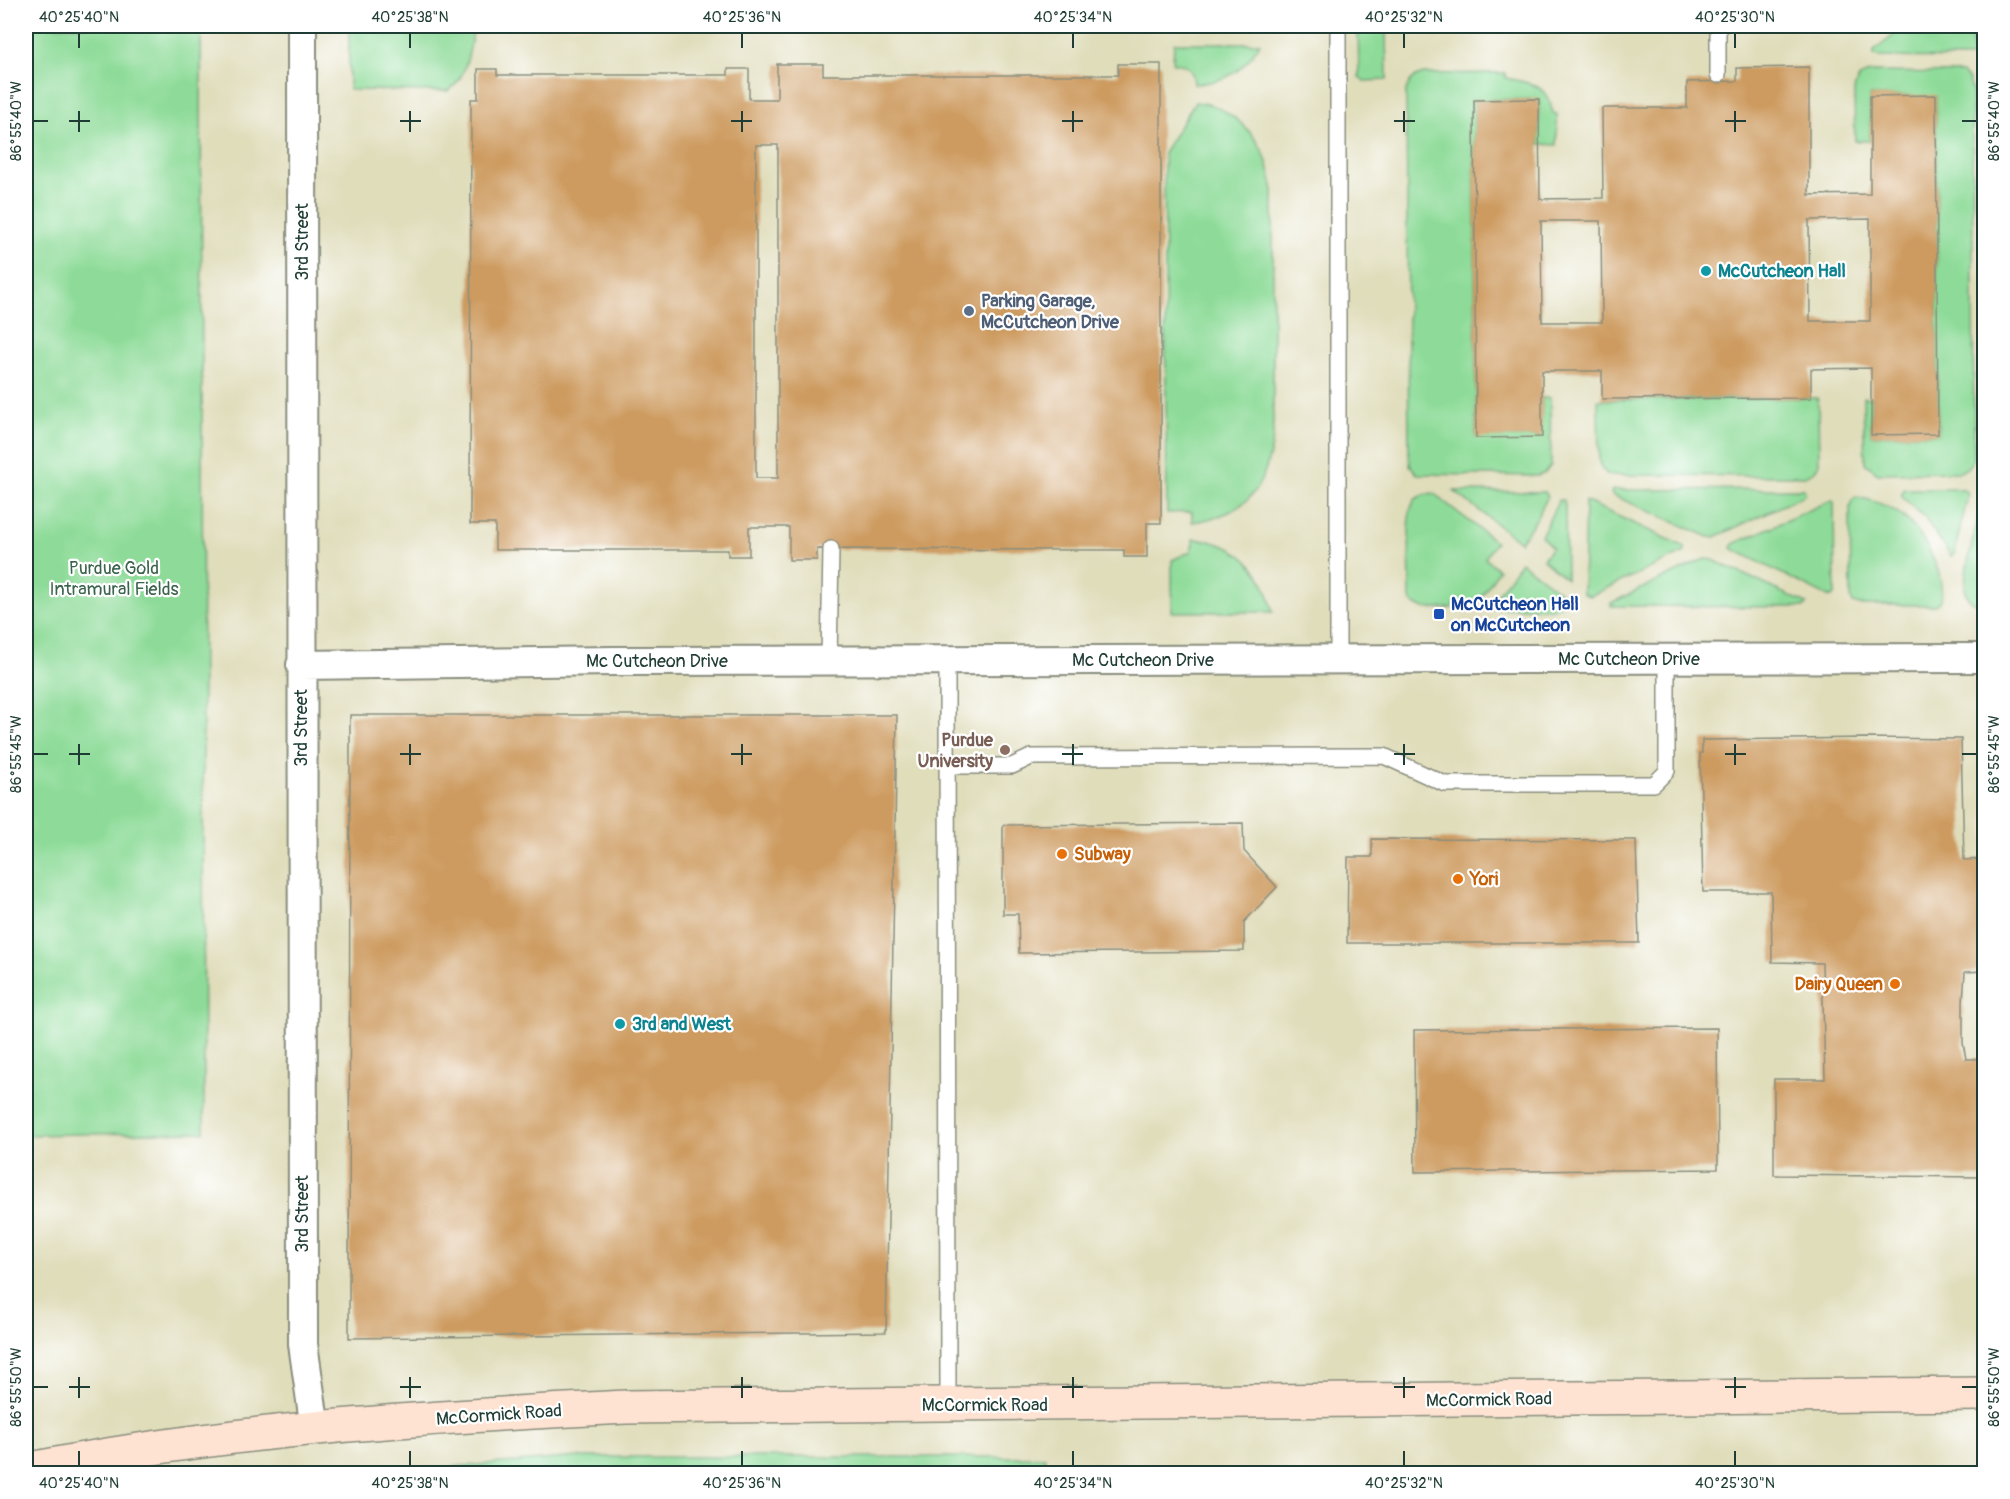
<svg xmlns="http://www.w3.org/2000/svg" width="2010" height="1499" font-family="Pangolin,sans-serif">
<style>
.built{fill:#e0ddbb}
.green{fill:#8edb99;stroke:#568c66;stroke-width:1.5}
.building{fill:#cd9b61;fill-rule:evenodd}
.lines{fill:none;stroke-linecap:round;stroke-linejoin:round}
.lane-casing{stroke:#8a8e7e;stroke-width:18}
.street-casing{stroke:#8a8e7e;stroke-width:32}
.secondary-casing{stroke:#8a8e7e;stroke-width:36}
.lane{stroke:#fff;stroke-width:15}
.street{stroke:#fff;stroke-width:28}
.secondary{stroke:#fee3d2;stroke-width:33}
.ticks{fill:none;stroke:#1f3d34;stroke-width:2}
.culture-dot{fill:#0f9aa8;stroke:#fff;stroke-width:2}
.service-dot{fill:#5c6f8a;stroke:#fff;stroke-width:2}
.transit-dot{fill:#1a4fb4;stroke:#fff;stroke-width:2}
.education-dot{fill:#8d6e63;stroke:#fff;stroke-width:2}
.food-dot{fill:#e8710a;stroke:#fff;stroke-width:2}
.labels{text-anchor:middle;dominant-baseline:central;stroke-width:4.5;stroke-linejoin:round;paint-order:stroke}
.street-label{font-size:18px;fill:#1f3d34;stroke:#fff}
.culture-label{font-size:18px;font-weight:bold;fill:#0d838f;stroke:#fff;text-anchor:start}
.service-label{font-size:18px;font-weight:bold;fill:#4e5e75;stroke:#fff;text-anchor:start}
.park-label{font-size:18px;fill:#3b644d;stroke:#fff}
.transit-label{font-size:18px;font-weight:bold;fill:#164399;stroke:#fff;text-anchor:start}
.education-label{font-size:18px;font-weight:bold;fill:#785e54;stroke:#fff;text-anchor:end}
.food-label{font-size:18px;font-weight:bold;fill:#c56008;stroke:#fff;text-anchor:start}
.neatline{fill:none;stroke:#1f3d34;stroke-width:2}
.ticks-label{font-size:15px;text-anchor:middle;fill:#1f3d34}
</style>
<rect width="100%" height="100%" fill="#fff"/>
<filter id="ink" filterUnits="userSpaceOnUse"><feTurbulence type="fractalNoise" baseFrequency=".0167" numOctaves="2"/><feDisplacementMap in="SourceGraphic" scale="12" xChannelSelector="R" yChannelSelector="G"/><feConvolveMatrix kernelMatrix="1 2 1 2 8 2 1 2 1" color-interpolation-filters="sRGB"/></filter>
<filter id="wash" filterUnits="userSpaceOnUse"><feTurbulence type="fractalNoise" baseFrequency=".008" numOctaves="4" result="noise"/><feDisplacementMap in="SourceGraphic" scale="24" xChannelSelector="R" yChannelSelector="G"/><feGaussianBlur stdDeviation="1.35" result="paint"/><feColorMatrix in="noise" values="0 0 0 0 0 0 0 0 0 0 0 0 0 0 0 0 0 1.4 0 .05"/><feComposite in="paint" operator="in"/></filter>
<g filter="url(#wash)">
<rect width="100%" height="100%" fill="#f6e0c7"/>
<path class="built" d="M26,26H1984V1473H26Z"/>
<path class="green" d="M26,26H201L204,1132L26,1135Z
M349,26H474C471,44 466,83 447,91L349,90Z
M1358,26H1386L1387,80L1364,81L1359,77Z
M1905,26H1972V58L1877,57L1874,55V51Z
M1174,43H1260C1243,72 1227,82 1194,84C1193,69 1188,64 1173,63Z
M1871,72L1962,73L1969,80L1972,90L1974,459L1967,468L1960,472L1878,473L1865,463L1863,397L1871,398V435L1938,434L1936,96H1870V141H1855L1854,90C1857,79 1860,76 1871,72Z
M1505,73L1506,78C1533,84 1546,83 1553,113L1557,114V145L1539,144V99L1474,100L1476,437H1541L1542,398H1550L1551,465L1545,473L1537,476L1417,474L1410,465L1409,453L1406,91C1409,80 1413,77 1424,74Z
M1195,102C1223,103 1249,126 1262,150C1268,160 1270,174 1273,186V438C1265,491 1246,515 1192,522V512L1167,513L1164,151Z
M1818,398L1819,465L1814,472L1805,476L1608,475L1602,469L1599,462L1598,400Z
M1804,489L1806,493L1803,496L1715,537H1709L1612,495L1611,492L1613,490Z
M1905,489H1964L1967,492L1968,496L1954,554L1951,556L1924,517L1902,497V493Z
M1454,491L1545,492L1548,496L1535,521L1520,542Z
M1433,493L1496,542L1485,558L1499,570L1477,603H1454L1453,608C1439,608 1419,613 1410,599L1409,518C1412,500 1414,496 1433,493Z
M1984,493V604C1976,604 1968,602 1966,593C1961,577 1980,512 1984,493Z
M1856,497C1870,499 1883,504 1895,511C1920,526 1946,572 1941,600L1935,605H1859L1853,603L1851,597L1850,506L1852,500Z
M1559,500H1564L1565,507L1566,579L1543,559L1552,547L1541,536Z
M1832,500L1834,502L1835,595L1828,597L1731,548L1733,544Z
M1585,501L1685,547V552L1590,596L1583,594Z
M1193,539C1239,542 1264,568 1273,612H1172V560L1190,552L1193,544Z
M1708,559L1713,560L1807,604L1805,607L1611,606V603L1702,560Z
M1521,562L1565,596L1561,605L1554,608H1492V602Z
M579,1457H1045V1473H375Z"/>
<g id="blocks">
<path class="building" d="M777,64H823V75H1118V64H1161V523H1147V557H1124V550L817,549V560H789V527H749V556H728V550H495V524H470L471,99H478V69H497V75H728V69H749V99H777ZM756,145H778V478H756Z
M1809,67V195L1870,194V96L1936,95L1938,434L1871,435V368L1811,369V398L1602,399V371H1542V437L1476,438L1474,100L1539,99L1540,199L1603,198L1602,108H1687V82L1737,81V68ZM1870,219V321H1810L1809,220ZM1541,221H1601L1602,322H1542Z
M350,715H897L886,1332L349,1338Z
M1866,738L1961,739L1964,860L1984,859V971L1965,972L1963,1002V1043L1966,1059H1984V1177L1774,1175V1079H1825L1822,963L1772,962L1771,892H1703L1700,753H1702V740Z
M1243,823L1244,851L1277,887L1244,922V951L1019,953L1018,914H1003V825Z
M1372,839L1636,840L1639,943H1347L1348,857H1372Z
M1717,1028L1718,1169L1415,1172L1414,1030Z"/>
</g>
</g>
<g filter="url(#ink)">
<use href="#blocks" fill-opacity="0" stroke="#8a8e7e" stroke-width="1.5"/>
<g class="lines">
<g class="lane-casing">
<path id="lane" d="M1338,26V660
M1718,26V75
M947,660L948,1405
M829,661L831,549
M947,766H1012L1031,757L1384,756L1445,784H1654L1667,771V659"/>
</g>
<g class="street-casing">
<path id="street" d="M302,26L303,1344L315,1429
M301,665L614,661L1984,658"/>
</g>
<g class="secondary-casing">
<path id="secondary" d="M26,1470C223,1430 425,1417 626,1407L1984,1394"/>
</g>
<use href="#lane" class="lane"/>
<use href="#street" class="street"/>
<use href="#secondary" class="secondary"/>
</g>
</g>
<path class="ticks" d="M79,33V48M410,33V48M742,33V48M1073,33V48M1404,33V48M1735,33V48M79,111V132M410,111V132M742,111V132M1073,111V132M1404,111V132M1735,111V132M33,121H48M69,121H90M400,121H421M731,121H752M1062,121H1083M1394,121H1415M1725,121H1746M1962,121H1977M79,744V765M410,744V765M742,744V765M1073,744V765M1404,744V765M1735,744V765M33,754H48M69,754H90M400,754H421M731,754H752M1062,754H1083M1394,754H1415M1725,754H1746M1962,754H1977M79,1377V1398M410,1377V1398M742,1377V1398M1073,1377V1398M1404,1377V1398M1735,1377V1398M33,1387H48M69,1387H90M400,1387H421M731,1387H752M1062,1387H1083M1394,1387H1415M1725,1387H1746M1962,1387H1977M79,1451V1466M410,1451V1466M742,1451V1466M1073,1451V1466M1404,1451V1466M1735,1451V1466"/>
<g class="culture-dot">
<circle cx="1706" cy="271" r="6"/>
<circle cx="620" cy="1024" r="6"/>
</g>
<circle class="service-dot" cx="969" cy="311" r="6"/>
<rect class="transit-dot" x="1433" y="608" width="12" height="12" rx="3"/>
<circle class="education-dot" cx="1005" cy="750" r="6"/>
<g class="food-dot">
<circle cx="1062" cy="854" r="6"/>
<circle cx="1458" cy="879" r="6"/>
<circle cx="1895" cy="984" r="6"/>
</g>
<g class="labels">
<g class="street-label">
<text transform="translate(302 242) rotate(-90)">3rd Street</text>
<text x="1629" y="659">Mc Cutcheon Drive</text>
<text x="1143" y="660">Mc Cutcheon Drive</text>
<text x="657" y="661">Mc Cutcheon Drive</text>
<text transform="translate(301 728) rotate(-90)">3rd Street</text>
<text transform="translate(302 1214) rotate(-90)">3rd Street</text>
<text transform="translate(1489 1400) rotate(-1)">McCormick Road</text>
<text x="985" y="1405">McCormick Road</text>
<text transform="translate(499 1415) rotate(-4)">McCormick Road</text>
</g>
<g class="culture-label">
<text x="1718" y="271">McCutcheon Hall</text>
<text x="632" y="1024">3rd and West</text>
</g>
<g class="service-label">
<text x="981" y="301">Parking Garage,<tspan x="981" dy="21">McCutcheon Drive</tspan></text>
</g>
<g class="park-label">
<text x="114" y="568">Purdue Gold<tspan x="114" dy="21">Intramural Fields</tspan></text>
</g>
<g class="transit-label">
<text x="1451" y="604">McCutcheon Hall<tspan x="1451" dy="21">on McCutcheon</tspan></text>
</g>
<g class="education-label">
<text x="993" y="740">Purdue<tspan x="993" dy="21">University</tspan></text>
</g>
<g class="food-label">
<text x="1074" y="854">Subway</text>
<text x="1470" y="879">Yori</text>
<text x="1883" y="984" text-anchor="end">Dairy Queen</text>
</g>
</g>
<rect width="2010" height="1499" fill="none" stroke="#fff" stroke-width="66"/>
<rect x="33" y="33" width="1944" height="1433" class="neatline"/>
<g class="ticks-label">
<text x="79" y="22">40°25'40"N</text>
<text x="410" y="22">40°25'38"N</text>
<text x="742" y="22">40°25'36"N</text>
<text x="1073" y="22">40°25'34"N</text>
<text x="1404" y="22">40°25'32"N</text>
<text x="1735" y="22">40°25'30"N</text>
<text transform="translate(1994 121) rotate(-90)" y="5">86°55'40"W</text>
<text transform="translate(16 121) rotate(-90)" y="5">86°55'40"W</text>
<text transform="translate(1994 754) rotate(-90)" y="5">86°55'45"W</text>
<text transform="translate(16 754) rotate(-90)" y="5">86°55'45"W</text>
<text transform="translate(1994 1387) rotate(-90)" y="5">86°55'50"W</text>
<text transform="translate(16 1387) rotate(-90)" y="5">86°55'50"W</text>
<text x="79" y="1488">40°25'40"N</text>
<text x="410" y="1488">40°25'38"N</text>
<text x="742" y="1488">40°25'36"N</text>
<text x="1073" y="1488">40°25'34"N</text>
<text x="1404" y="1488">40°25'32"N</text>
<text x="1735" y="1488">40°25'30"N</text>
</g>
</svg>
